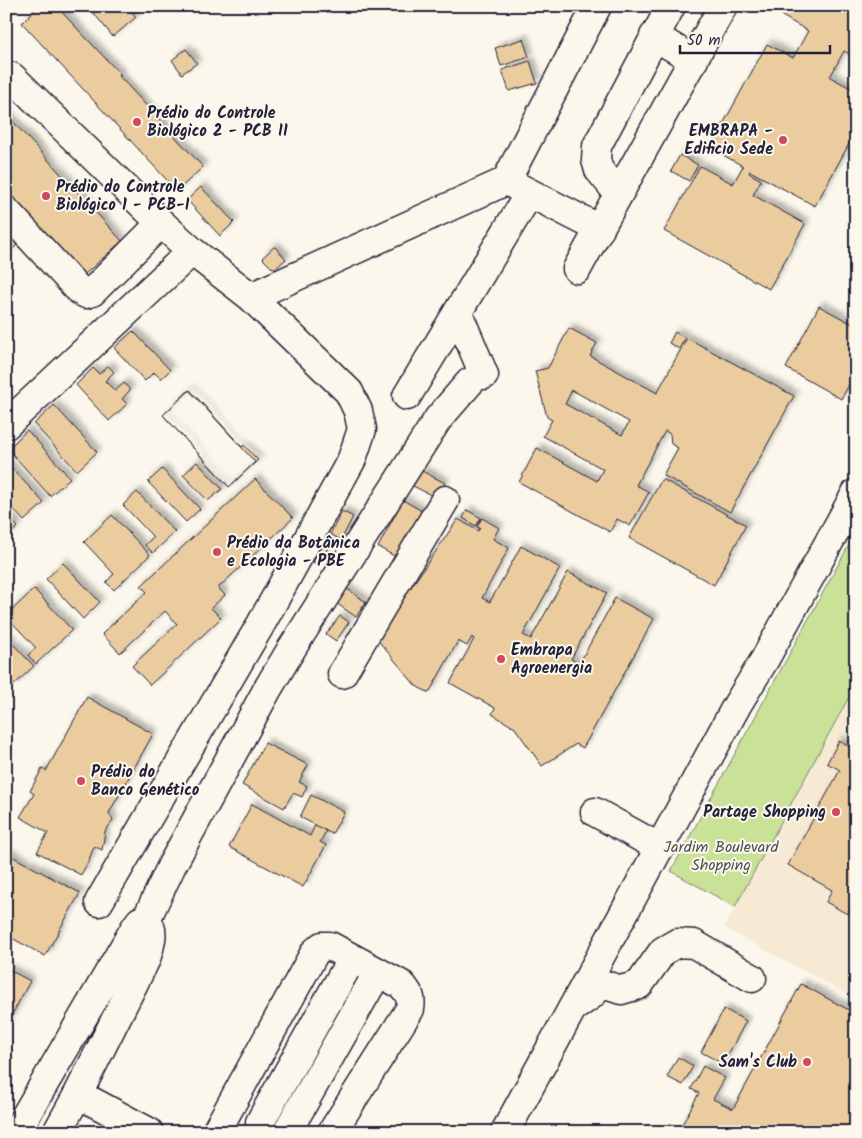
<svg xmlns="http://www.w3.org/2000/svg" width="862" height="1138" font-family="Kalam,sans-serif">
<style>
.built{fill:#f6ead5}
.green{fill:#cae298;stroke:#76826a}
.building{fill:#ebcc9e;stroke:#22223b;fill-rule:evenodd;filter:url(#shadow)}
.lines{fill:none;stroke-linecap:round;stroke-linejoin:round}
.minor-casing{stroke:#22223b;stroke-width:31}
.minor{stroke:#fbf7ec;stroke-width:28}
.poi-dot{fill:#d1495b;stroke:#fbf7ec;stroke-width:2}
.labels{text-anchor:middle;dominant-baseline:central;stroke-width:4;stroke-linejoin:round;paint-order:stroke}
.poi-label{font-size:16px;font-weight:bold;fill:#22223b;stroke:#fbf7ec;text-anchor:start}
.park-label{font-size:16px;fill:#4c5252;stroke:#fbf7ec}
</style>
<defs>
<filter id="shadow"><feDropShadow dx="4.5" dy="-4.5" stdDeviation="2.5" flood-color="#0004"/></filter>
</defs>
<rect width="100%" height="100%" fill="#fbf7ec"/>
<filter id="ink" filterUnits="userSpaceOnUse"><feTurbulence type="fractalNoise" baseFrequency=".02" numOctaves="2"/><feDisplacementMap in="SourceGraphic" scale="10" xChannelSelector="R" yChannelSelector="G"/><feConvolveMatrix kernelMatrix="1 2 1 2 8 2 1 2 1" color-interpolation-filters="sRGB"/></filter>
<g filter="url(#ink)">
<path class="built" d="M856,684V999L724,928Z"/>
<path class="green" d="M856,532V684L735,907L671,871Z"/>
<path class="building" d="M39,6H56L121,75L119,76L203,167L177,191L22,23Z
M88,6H127L136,17L113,37Z
M788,6H856V58L844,51L830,77L856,91V131L815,206L750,171L749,173L761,180L753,195L805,224L769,289L664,231L700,166L733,184L743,166L710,148L767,44L793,58L808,31L782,16Z
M523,39L529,57L501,66L495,48Z
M186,49L197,63L182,74L172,60Z
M530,61L537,83L509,91L502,70Z
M6,114L122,241L84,275L6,189Z
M680,155L698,165L689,181L671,171Z
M201,187L234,222L220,236L187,200Z
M6,234L17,245L6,255Z
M274,247H275L286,259L275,269L273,267L272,268L263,259L264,258L263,257Z
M819,306L856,326V372L841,399L786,368Z
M569,328L597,343L590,356L657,393L687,338L794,396L730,512L663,475L678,448L671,444L670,434L665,431L636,485L649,492L630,526L617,519L610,532L519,482L537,448L597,481L603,469L543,436L552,420L547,417L535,371L548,368ZM572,390L629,422L622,435L565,404Z
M133,331L170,370L161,379L154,372L145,381L114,348Z
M675,332L685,338L679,349L669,343Z
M108,366L114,372L105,381L115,391L124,383L130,390L122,399L127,404L109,421L76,385L93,368L99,374Z
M189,390L255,462L229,487L163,415Z
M190,390L242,447L244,445L258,460L229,487L163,415Z
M54,405L97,452L77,471L34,424Z
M27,430L70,478L50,496L8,449Z
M6,462L44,503L24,521L6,501Z
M197,462L222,489L208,501L183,475Z
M162,469L200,509L186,522L148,482Z
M422,471L445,483L437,498L413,486Z
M255,479L293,518L218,588L225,595L211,608L221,618L150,685L132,666L177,624L165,611L120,653L102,634L147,592L141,586Z
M662,479L746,525L714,585L629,538Z
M137,492L175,532L153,553L145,545L153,537L123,505Z
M403,500L425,513L400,559L378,547Z
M467,510L481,518L476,526L463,518Z
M342,511L353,517L341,540L330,534Z
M6,514L18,527L6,538Z
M112,515L150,555L114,590L106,582L114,574L84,542Z
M482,518L499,528L493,539L509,548L482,598L490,602L521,546L560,568L523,635L531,639L568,572L607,593L571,659L579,664L615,598L654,619L583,748L576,744L542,766L515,728L492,714L495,708L450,683L474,639L472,637L467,646L458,641L429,693L416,686L376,638L458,519L478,531L480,528L477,527Z
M325,542L330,544L319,565L313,562Z
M63,563L100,602L83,619L46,579Z
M346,588L366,602L356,617L336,603Z
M34,589L72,630L36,664L28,655L36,648L6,616Z
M340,616L349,622L336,641L326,634Z
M6,637L34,666L12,687L6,681V676L11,671L6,666Z
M87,697L153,734L109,813L113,821L105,831L102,850L94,846L89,860L81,875L37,852L48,833L20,817L34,794L30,791L42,769L46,771Z
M839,741L852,748L856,741V903L854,902L847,914L826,902L832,890L788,865L840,770L827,763Z
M265,743L308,765L299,782L307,786L302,797L293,793L284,808L242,785Z
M311,795L344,812L332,834L300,817Z
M252,804L310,836L315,825L326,831L320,842L326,845L303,887L229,847Z
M6,853L80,893L45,956L6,935Z
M6,968L30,981L6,1026Z
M801,984L856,1014V1132H678L699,1093L691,1089L703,1066L725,1078L713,1099L733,1109Z
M724,1009L746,1021L723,1064L701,1052Z
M678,1057L693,1066L683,1085L667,1077Z"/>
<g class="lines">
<g class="minor-casing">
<path id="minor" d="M654,36L694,60
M6,75L12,77L161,223L192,251L251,297L506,181L597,6
M514,185L600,229
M618,193L599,170L596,160L597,146L671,6
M6,211L79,290L86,294L92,292L161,223
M577,269L723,6
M458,313L484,375
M407,396L529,194
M6,425L192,251
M342,674L445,500
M595,812L660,848
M99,902L261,624L352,459L362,429L358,411L349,392L251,297
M577,1005L590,996L602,984L621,990L639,985L663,951L677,943L694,944L752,978
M78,1094L149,1132
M260,1122L352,958
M16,1132L135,928L140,921L146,920L172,865L267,690L292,648L438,419L470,382
M57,1132L78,1094L146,959C150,945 156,931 146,920
M216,1132L315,952L322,946H330L402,985C409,994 412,997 410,1009L332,1132
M287,1132L378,972
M505,1132L737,705L765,659L856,493"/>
</g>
<use href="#minor" class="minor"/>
</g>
</g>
<g class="poi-dot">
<circle cx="137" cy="122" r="5"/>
<circle cx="783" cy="140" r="5"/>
<circle cx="46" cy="196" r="5"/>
<circle cx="217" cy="552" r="5"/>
<circle cx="501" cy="659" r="5"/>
<circle cx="81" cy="781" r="5"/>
<circle cx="836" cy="812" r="5"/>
<circle cx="807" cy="1062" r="5"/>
</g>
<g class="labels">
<g class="poi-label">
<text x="147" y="113">Prédio do Controle<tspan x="147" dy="18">Biológico 2 - PCB II</tspan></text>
<text x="773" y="131" text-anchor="end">EMBRAPA -<tspan x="773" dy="18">Edificio Sede</tspan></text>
<text x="56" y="187">Prédio do Controle<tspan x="56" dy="18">Biológico 1 - PCB-I</tspan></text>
<text x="227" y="543">Prédio da Botânica<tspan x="227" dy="18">e Ecologia - PBE</tspan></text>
<text x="511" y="650">Embrapa<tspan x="511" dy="18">Agroenergia</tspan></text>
<text x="91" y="772">Prédio do<tspan x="91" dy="18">Banco Genético</tspan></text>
<text x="826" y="812" text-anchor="end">Partage Shopping</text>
<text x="797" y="1062" text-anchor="end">Sam's Club</text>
</g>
<g class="park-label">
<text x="721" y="847">Jardim Boulevard<tspan x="721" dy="18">Shopping</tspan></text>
</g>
</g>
<rect width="862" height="1138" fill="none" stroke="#fbf7ec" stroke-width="25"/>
<rect x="12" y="12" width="837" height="1113" fill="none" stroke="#22223b" stroke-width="2" filter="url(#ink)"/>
<path d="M680 45v8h150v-8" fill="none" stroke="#22223b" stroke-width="2.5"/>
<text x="687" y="45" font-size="15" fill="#22223b" stroke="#fbf7ec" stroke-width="4" paint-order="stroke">50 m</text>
</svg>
